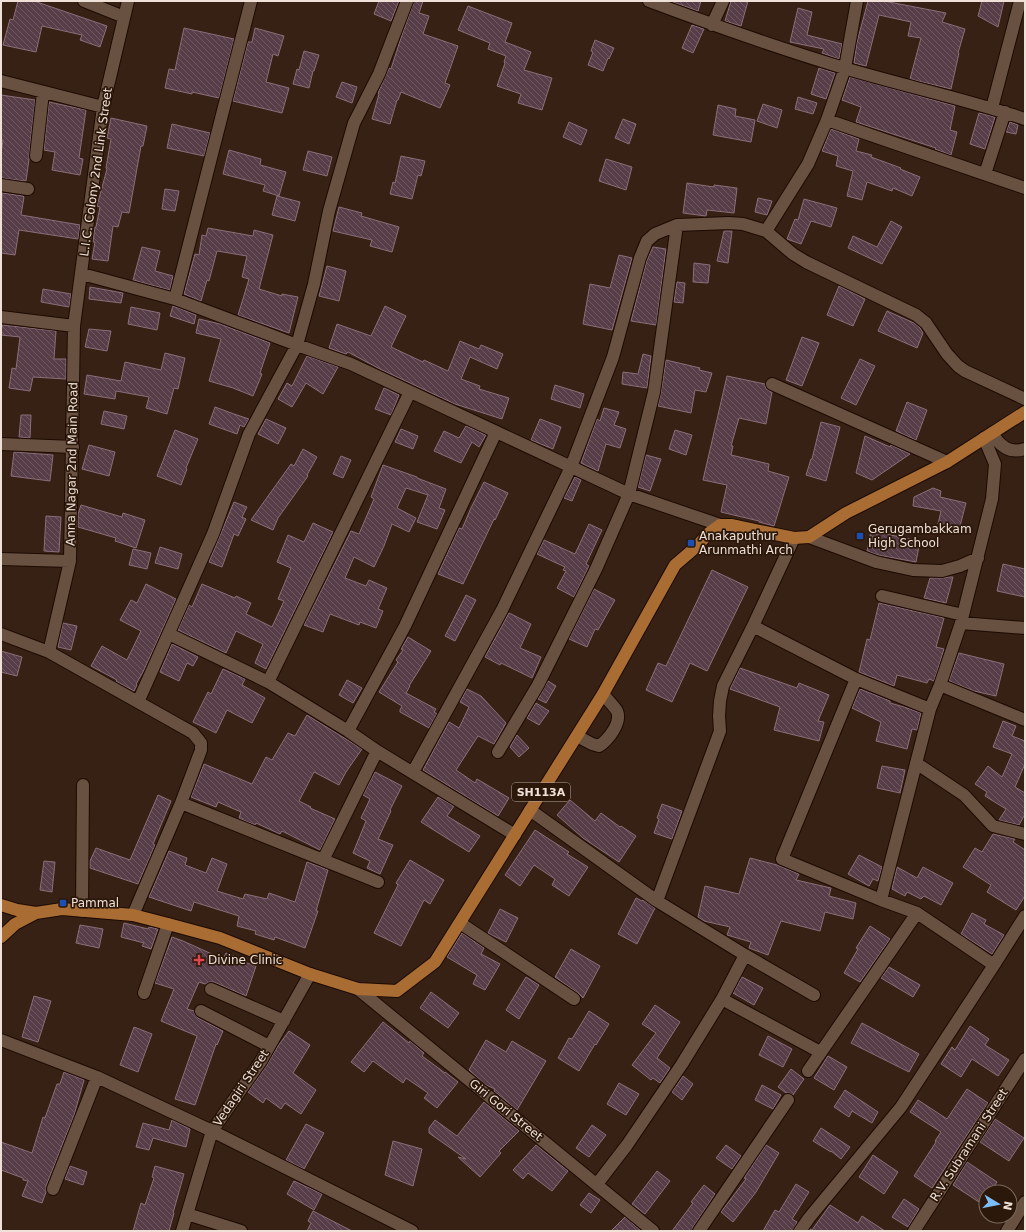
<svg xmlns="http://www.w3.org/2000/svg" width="1026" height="1232" font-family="'DejaVu Sans',sans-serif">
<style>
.building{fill:url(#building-back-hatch);stroke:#8b6e79}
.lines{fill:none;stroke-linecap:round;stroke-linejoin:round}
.minor-casing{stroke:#1d0a01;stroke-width:14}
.major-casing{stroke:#1d0a01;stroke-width:14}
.minor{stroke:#695142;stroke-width:12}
.major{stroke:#a96d34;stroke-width:12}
.transit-dot{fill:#1a4fb4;stroke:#2c180a;stroke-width:1.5}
.health-dot{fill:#e0444e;stroke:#2c180a;stroke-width:1.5}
.labels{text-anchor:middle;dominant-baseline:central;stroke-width:3.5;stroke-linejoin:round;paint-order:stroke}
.shield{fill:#2c180a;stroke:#b4a59a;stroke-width:1}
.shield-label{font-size:11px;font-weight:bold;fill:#efe1d8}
.street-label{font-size:12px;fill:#efe1d8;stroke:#2c180a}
.poi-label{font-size:12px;fill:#efe1d8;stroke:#2c180a;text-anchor:start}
</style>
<defs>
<pattern id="building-back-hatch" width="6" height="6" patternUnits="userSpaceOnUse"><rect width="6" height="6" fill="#573d47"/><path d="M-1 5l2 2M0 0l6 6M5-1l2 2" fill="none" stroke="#6f5961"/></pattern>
</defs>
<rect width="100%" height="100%" fill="#362114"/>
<path class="building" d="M18,1H34L107,26L100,47L80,40L82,35L42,26L36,52L3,45L10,19L13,20Z
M379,1H399L391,21L374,14Z
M414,1H423L419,13L429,16L423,34L458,46L445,83L450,85L440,108L401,92L398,100H397L390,124L372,119L379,94L378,93L389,68L391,69L400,41Z
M670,1H701L698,11Z
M731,1H748L741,26L725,21Z
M868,1H884L946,13L942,22L965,29L958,53H959L951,89L910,79L921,38L908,36L911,22L879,15L866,66L854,63L857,42Z
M982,1H1004L998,27L978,16Z
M468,6L512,23L505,42L531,52L524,70L552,78L542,110L518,103L521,94L497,86L505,63L504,62L506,56L488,49L490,43L458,30Z
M798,8L812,12L807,35L842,44L839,59L822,53L824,49L790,42Z
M692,25L704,29L693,53L682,48Z
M184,28L234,39L219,98L192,92V94L165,88L169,69L175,70Z
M255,28L284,36L278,56L273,54L266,82L289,88L282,113L233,101L248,42H252Z
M595,40L614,48L609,59L608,58L603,71L588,65L593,52L591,51Z
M304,51L319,55L314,71H313L309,88L293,84L297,69L299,70Z
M819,68L835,73L826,99L811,94Z
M850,77L955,106L950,130L957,132L951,155L935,149L936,148L856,122L861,107L842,100Z
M342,82L357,87L352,103L336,97Z
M1,95L35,100L29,155V159L26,181L1,178V154L3,140H1Z
M798,97L817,103L813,114L795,109Z
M49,102L86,110L79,158L83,159L80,175L52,170L55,152L44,150Z
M763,104L782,110L777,128L757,121Z
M718,105L736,109L735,116L755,120L751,142L713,135Z
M979,113L995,117L985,149L970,144Z
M111,118L147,126L143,146H141L129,213L122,212L118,227L113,226L108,261L92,259L95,242H93L95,227H96L100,207L97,206L107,169L106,168L111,139L107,138Z
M623,119L636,124L629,144L615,138Z
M569,122L587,130L581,145L563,137Z
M1010,122L1018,125L1016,134L1006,132Z
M172,124L210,133L204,156L167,148Z
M831,129L859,139L856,151L872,155L871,157L901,168L900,169L920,177L912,196L893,188L892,191L867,182L862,200L847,196L853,171L836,166L838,156L822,151Z
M229,150L261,159L260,165L286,172L279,196L263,191L265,185L223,174Z
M308,151L332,157L327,176L303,170Z
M401,156L425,161L421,176L418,175L412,199L390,194L393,182L395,183Z
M606,159L632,167L626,190L599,181Z
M687,183L714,187V185L737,188L734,213L707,210L706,216L683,213Z
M165,189L179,191L175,211L162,209Z
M2,193L23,196L24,197L21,215L80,225L78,239L19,230L15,255L1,253Z
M277,196L300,202L295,221L272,215Z
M758,198L772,201L767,215L755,212Z
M804,199L837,208L831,227L811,221L801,244L787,239L795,219L798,220Z
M339,207L362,213L361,216L399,227L392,252L370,246L372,240L333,231Z
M891,221L902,227L882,264L848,248L853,236L877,247Z
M208,228L253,236L254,230L273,235L259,289L282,296V294L298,297L289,333L238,315L249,279L242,277L247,256L217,251L209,281L207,280L201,301L184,294L195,254L199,255L202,235L206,236Z
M724,231H732L728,263L717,261Z
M142,247L160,251L155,271L173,276L170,290L133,280Z
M653,247L666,249L656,325L631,321L647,260Z
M619,255L632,258L612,330L583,324L590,284L610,288Z
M694,263L710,265L708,283L693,282Z
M327,266L346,271L339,301L319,296Z
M677,282L685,283L683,303L674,302Z
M839,286L865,299L853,326L827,315Z
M90,287L123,293L121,303L89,299Z
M43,289L71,294L69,307L41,302Z
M173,306L196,315L194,324L170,316Z
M385,306L406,316L391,347L423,362L424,360L448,371L460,341L479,349L481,345L503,354L497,369L470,357L461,379L480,386L479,389L509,398L502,419L455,404L380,369L348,352L346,354L329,348L337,324L371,336Z
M131,307L160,313L157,330L128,324Z
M887,311L914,323L920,328L923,333L917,348L878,331Z
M199,319L220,324L270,343L260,373L262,374L253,396L233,388L209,381L221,339L196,333Z
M2,325L56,331L54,359H66V379L33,377L30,391L9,388L12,368L16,369L20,337L1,335Z
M89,329L111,331L107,351L85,347Z
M802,337L819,343L802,386L786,380Z
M165,353L185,358L178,389L174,388L167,414L146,408L149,397L116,391L115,399L84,394L87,375L121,381L125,362L161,370Z
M643,354L651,356L647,388L622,384L623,372L638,374Z
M307,356L338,367L323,394L306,383L292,407L278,399L287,383L292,386Z
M860,359L875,366L856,405L841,398Z
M666,360L700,368L699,370L712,373L706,392L695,390L691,413L658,406L661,393Z
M727,376L765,384L766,389L772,392L766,424L739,418L731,446H733L731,455L769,464L768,471L789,477L774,526L759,522V521L721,512L727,485L703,480Z
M555,385L584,394L580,408L551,399Z
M384,388L399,395L391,415L375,409Z
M907,402L927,410L916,440L896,431Z
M215,407L234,414L249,419L244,427L240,425L237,434L209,424Z
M604,408L619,412L614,425L626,429L620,448L606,444L598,471L581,463L597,419L600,421Z
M104,411L127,416L124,429L101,424Z
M21,415H31L30,438L19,437Z
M266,419L286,428L278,444L258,434Z
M540,419L561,427L553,449L531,440Z
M821,422L840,427L826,481L806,475L811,459H812Z
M466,426L486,435L479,447L472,442L461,463L434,451L444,431L459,438Z
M401,429L418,436L413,449L395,442Z
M175,430L198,439L186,468L187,469L181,485L157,476Z
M675,430L692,435L686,455L669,449Z
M865,436L890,447L891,445L910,454L872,480L856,473Z
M89,445L115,452L109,476L82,469Z
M303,449L317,457L307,475L308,476L278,518L273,530L251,520L291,464L294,466Z
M14,452L53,455L50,481L11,476Z
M646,455L661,459L650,491L638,487Z
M341,456L351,460L343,478L333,474Z
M383,465L417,477V478L446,489L439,508L445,510L437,529L417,522L428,495L406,488L397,508L416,518L409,532L392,524L384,546L374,567L354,557L345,578L366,586L369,580L387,588L378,609L383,611L376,628L360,622L359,625L330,614L323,632L304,625L351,531L359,534L374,499L371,497Z
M575,477L581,480L572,501L564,498Z
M484,482L508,493L495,520L494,519L463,584L438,574L459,528L462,529L471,508Z
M933,488L941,491L940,497L966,503L959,530L938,524L941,511L913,506L914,497Z
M234,502L247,507L242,517L246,519L238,536L234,534L222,567L209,562Z
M81,505L122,517L123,513L145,520L136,548L115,541L116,538L78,527V514Z
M46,516L61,517L59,552L44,551Z
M313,523L333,532L266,669L255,663L263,644L236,631L226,653L178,630L189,605L192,607L202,584L235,598L236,596L251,603L246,614L272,627L284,601L278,599L291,568L277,562L288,535L304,542Z
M589,524L602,530L586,564L589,566L574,597L557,588L566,571L563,570L565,567L537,554L544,540L575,554Z
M871,531L920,541L916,562L878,555L867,551Z
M160,547L182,554L178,569L155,563Z
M133,549L151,553L147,569L129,565Z
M1003,564L1025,569V597L997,591Z
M712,570L748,587L707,671L690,663L672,702L646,690L658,663L666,666Z
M950,577H953L946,603L924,598L930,578H942Z
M146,584L176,599L143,672L136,684L137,685L134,691L116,681L117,680L91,666L102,646L127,660L141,631L120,620L131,600L137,603Z
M594,589L615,600L598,630L595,629L587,647L569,639Z
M466,595L476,600L455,641L445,636Z
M879,603L944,618L936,647L944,649L934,681L929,679L927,683L897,675L894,686L859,672L867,639L870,640Z
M509,613L531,624L520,648L541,657L532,678L501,663L500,665L485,657Z
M63,623L77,626L71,650L58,647Z
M408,637L431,651L409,686H410L406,693L436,709L434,712L437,714L429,728L400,712V710L402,706L379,692L398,662L396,660L403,650L401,649Z
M172,644L198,657L193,666L187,663L179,681L160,672Z
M1,651L22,657L17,676L1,672Z
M959,653L1004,664L996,696L974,691L949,681Z
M740,668L797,688L799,683L829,695L818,721L824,722L819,741L774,730L780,707L730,689Z
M223,669L245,679L242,685L265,698L252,723L227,710L216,733L193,722L208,692L211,694Z
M347,680L362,688L353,703L339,695Z
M548,681L556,686L546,703L538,699Z
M467,689L481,696L506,723L494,744L478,736L456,770L475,783L477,779L509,798L498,816L423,770L449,722L459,728L469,707L460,702Z
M860,689L890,701V703L904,707L921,713L917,730L912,729L907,749L876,741L881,722L852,708Z
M536,703L549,711L539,725L527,718Z
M307,715L362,749L346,772L339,785L314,772L299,801L311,807L310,808L335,819L320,850L282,831L280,834L256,823L255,825L239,818L241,812L218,802L216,807L191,797L204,764L252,784L266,757L272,760L288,733L295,736Z
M1003,721L1016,726L1012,736L1025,741V764L1015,787L1025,793V814L1019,825L999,820L1006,809L985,796L987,792L975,784L988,766L1002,777L1012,754L993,747Z
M517,735L529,748L519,757L510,747Z
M882,766L905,770L900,793L877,788Z
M375,772L402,786L390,810L391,811L378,839L393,845L380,874L367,868L370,861L353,853L366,821L361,818L370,799L363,795Z
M158,795L171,801L153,844L155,845L138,884L90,868V861L96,848L130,860Z
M438,797L454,806L447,816L480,836L469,852L421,822Z
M570,800L595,821L601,813L620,827L621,826L636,836L619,862L583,838L557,815Z
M662,804L682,811L672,839L654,833L659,819L657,818Z
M535,830L569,852L567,854L588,867L569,896L552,885L555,879L534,865L520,886L505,875Z
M993,834L1015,839L1013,842L1025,850V896L1016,910L987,892L991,885L963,867L975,848L982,852Z
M169,851L187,858L185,865L206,873L212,858L227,864L217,891L243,899L245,894L267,899L269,893L295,902L307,862L328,870L316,911H318L305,948L275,937L274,940L255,934L256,931L237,926L239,916L194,902L191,911L149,897Z
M859,855L882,867L878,881L873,879L869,886L848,874Z
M750,858L777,865L799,874L796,880L831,888L829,896L856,903L853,919L825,912L820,931L781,921L768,955L749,948L751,942L727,935L730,927L704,921L698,917L705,886L739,894Z
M410,860L444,880L430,904L424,900L401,946L374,933L398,885L396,883Z
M44,861L55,862L52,892L40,890Z
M897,867L917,878L923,867L953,883L941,905L924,896L921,899L907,892L905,896L892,889Z
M636,898L642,901L643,900L655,908L637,944L618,934Z
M500,909L518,918L506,942L488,933Z
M972,913L986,920L984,924L1004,935L992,954L961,934Z
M124,923L148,929L149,927L158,929L151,949L142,946L144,943L121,937Z
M80,925L103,929L99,948L76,943Z
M870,926L890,939L860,982L844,973L858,949L856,948Z
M462,933L484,948L481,954L500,964L485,990L473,984L477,975L447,957Z
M172,937L183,941L223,959L226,953L239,958L238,960L256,966L246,996L214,982H210L205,984L199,982L187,1009L194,1011L195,1015L198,1018L223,1031L217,1045L216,1044L195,1105L175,1099L197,1036L161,1021L174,989L155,983Z
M571,949L600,966L583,998L578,993L555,977Z
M889,967L920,985L913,997L881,978Z
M526,977L539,985L519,1019L506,1010Z
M742,977L763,988L754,1005L733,993Z
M431,992L459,1013L448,1028L420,1008Z
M34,996L51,1001L38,1042L22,1037Z
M655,1005L680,1022L657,1058L670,1068L660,1083L653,1078L651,1080L632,1065L656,1033L642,1024Z
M589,1011L609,1024L596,1045L595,1044L579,1071L558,1058L569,1038L572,1039Z
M383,1022L409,1043L410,1041L424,1053L422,1056L445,1073V1072L458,1082L437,1108L424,1098L428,1093L406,1078L403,1083L373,1061L364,1072L351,1062Z
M862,1023L919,1054L909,1072L851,1043Z
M970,1026L989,1039L985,1045L1009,1060L998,1076L972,1059L961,1077L941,1064L952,1047L955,1050Z
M134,1027L152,1034L138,1072L120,1065Z
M289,1031L310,1045L293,1073L316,1090L301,1114L285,1103L281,1109L266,1098L263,1103L248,1092L267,1065L278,1046Z
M768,1036L792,1049L783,1067L759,1055Z
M486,1040L506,1052L512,1041L546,1061L517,1110L494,1091L495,1089L486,1085L469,1070Z
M828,1056L847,1067L834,1090L814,1078Z
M791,1069L804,1079L793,1095L789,1093H786L778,1087Z
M64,1072L84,1080L74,1115L46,1186V1192L42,1203L22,1196L28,1181L23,1180V1178L1,1170V1142L32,1153L43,1117L45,1118L57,1084H60Z
M683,1076L693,1084L682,1100L672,1092Z
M619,1083L639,1094L626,1115L607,1104Z
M762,1085L781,1095L773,1109L755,1100Z
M967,1089L988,1103L932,1188L914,1176L936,1142L935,1141L941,1132L910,1112L918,1100L947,1119Z
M845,1090L878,1112L872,1123L852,1111L849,1117L834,1107Z
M484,1102L519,1131L499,1151L501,1153L480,1177L458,1157L466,1159L429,1133V1128L435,1120L457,1136Z
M995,1119L1024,1138L1009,1161L980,1142Z
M172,1120L190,1129L186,1147L153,1138L149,1150L136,1147L143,1123L169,1130Z
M306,1124L324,1133L304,1169L286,1160Z
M592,1125L606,1135L589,1157L576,1148Z
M821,1128L850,1147L841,1159L831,1151V1152L813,1141Z
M393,1141L422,1149L413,1186L385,1175Z
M536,1145L568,1171L552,1191L528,1173L523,1179L513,1170Z
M726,1145L741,1156L732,1169L716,1158Z
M766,1145L779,1153L756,1192L733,1222L721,1212L746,1179L744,1178Z
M873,1155L898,1172L884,1194L859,1177Z
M967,1162L997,1182L990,1192H986V1198L982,1204L953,1185Z
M70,1166L87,1172L83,1185L65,1179Z
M155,1166L184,1174L173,1213H174L169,1231H133L141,1203L145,1205L154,1178L152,1177Z
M657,1171L670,1181L645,1214L632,1204Z
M294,1181L322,1194L314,1210L287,1194Z
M796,1184L809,1192L792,1219L797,1222L793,1231H763L775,1210L779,1212Z
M704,1185L715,1194L693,1227L692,1231H672L693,1203L691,1202Z
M589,1193L600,1200L591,1213L580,1205Z
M904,1199L919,1209L908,1227L892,1217Z
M830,1205L858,1223L862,1216L885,1231H809L810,1229L812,1230Z
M313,1211L352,1231H307L311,1223L308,1221Z
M625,1217L641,1231H611Z"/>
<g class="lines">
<g class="minor-casing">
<path id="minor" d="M84,1L124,17
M649,1C713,25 778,48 844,68C904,86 966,99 1025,119
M712,25L723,1
M1,81L103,107
M992,108L1020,1
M827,120L1025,188
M36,156L43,92
M985,174L1005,112
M1,185L28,189
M766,231L808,164L827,120L845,68L857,1
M82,274L175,299L297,345L351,364L629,494L720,525
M175,299L251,1
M1,317L74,326
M772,384L947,462
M992,433C1000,446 1009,454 1025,449
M1,444L73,447
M809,537L876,562L913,570L942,571L960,566L978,558
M794,538L753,626L856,679L782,859L881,900L917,913L994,965
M1,559L70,561
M882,596L963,615
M961,623L1025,628
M1,634L49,652L193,733L201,743V750L181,803L133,915
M169,634L268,682L348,731L377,751L515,835
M49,652L70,561L74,326L103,107L128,1
M856,679L930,709
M268,682L410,392
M940,685L1025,720
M138,702L213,534L249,434L297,345L314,284L329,211L354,123L379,74L407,1
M348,731L405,626L496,432
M577,736L592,744L599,746C608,740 622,723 617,711C614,706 607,699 603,694
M498,752L538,685L596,569L629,494L654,392L677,225
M916,763L964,795L993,826L1025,834
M413,772L502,610L571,467L613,357L640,258L647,241L655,234L677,225L729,223L743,224L766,231L793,254L806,262L916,315L926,323L947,354L958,366L965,371L1025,399
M181,803L378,882
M530,810L657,901L745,955L814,995
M323,860L377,751
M881,900L930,709L940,685L961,623L992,499L995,464L984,438
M657,901L720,731L719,716L720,701L723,686L753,626
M82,911L83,785
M460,923L574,999
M211,989L284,1021
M358,989L653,1231
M144,993L168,924
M722,999L820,1052
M201,1011L269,1046
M1,1040L97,1077L212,1131L412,1231
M808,1071L917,913
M597,1184L627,1145L682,1064L722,999L745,955
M53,1189L97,1077
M187,1214L241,1231
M182,1231L212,1131L261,1061L310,974
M699,1231L788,1100
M800,1231L809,1218L901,1107L994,965L1025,916
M914,1231L1025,1059
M1007,1231L1025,1202"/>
</g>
<g class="major-casing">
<path id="major" d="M1,905L17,910L36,913
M1,937L15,924L36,913L62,909L133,915L168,924L220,938L310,974L358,989L397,991L435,962L603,694L675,565L696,547L709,533L720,525H731L794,538L809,537L846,513L947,462L1025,412"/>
</g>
<use href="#minor" class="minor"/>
<use href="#major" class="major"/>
</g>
<g class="transit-dot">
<rect x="856" y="532" width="8" height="8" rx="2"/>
<rect x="687" y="539" width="8" height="8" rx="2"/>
<rect x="59" y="899" width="8" height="8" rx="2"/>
</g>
<path class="health-dot" d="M197 954h4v4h4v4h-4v4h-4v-4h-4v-4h4z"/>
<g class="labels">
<rect class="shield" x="512" y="783" width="58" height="18" rx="3"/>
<g class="shield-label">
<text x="541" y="792">SH113A</text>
</g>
<g class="street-label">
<text transform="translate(96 172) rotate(-82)">L.I.C. Colony 2nd Link Street</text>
<text transform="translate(72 464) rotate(-89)">Anna Nagar 2nd Main Road</text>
<text transform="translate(241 1088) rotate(-56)">Vedagiri Street</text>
<text transform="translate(506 1110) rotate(39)">Giri Gori Street</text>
<text transform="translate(969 1145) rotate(-57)">R.V. Subramani Street</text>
</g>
<g class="poi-label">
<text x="868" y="529">Gerugambakkam<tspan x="868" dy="14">High School</tspan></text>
<text x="699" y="536">Anakaputhur<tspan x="699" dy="14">Arunmathi Arch</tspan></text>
<text x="71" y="903">Pammal</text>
<text x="208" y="960">Divine Clinic</text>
</g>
</g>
<rect width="1026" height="1232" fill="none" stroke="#efe1d8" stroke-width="4"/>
<g transform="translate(998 1204) rotate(100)"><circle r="19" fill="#2c180a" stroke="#7a685c"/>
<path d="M0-3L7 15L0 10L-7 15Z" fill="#7cbef9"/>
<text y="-6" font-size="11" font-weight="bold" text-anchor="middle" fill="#efe1d8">N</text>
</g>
</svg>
